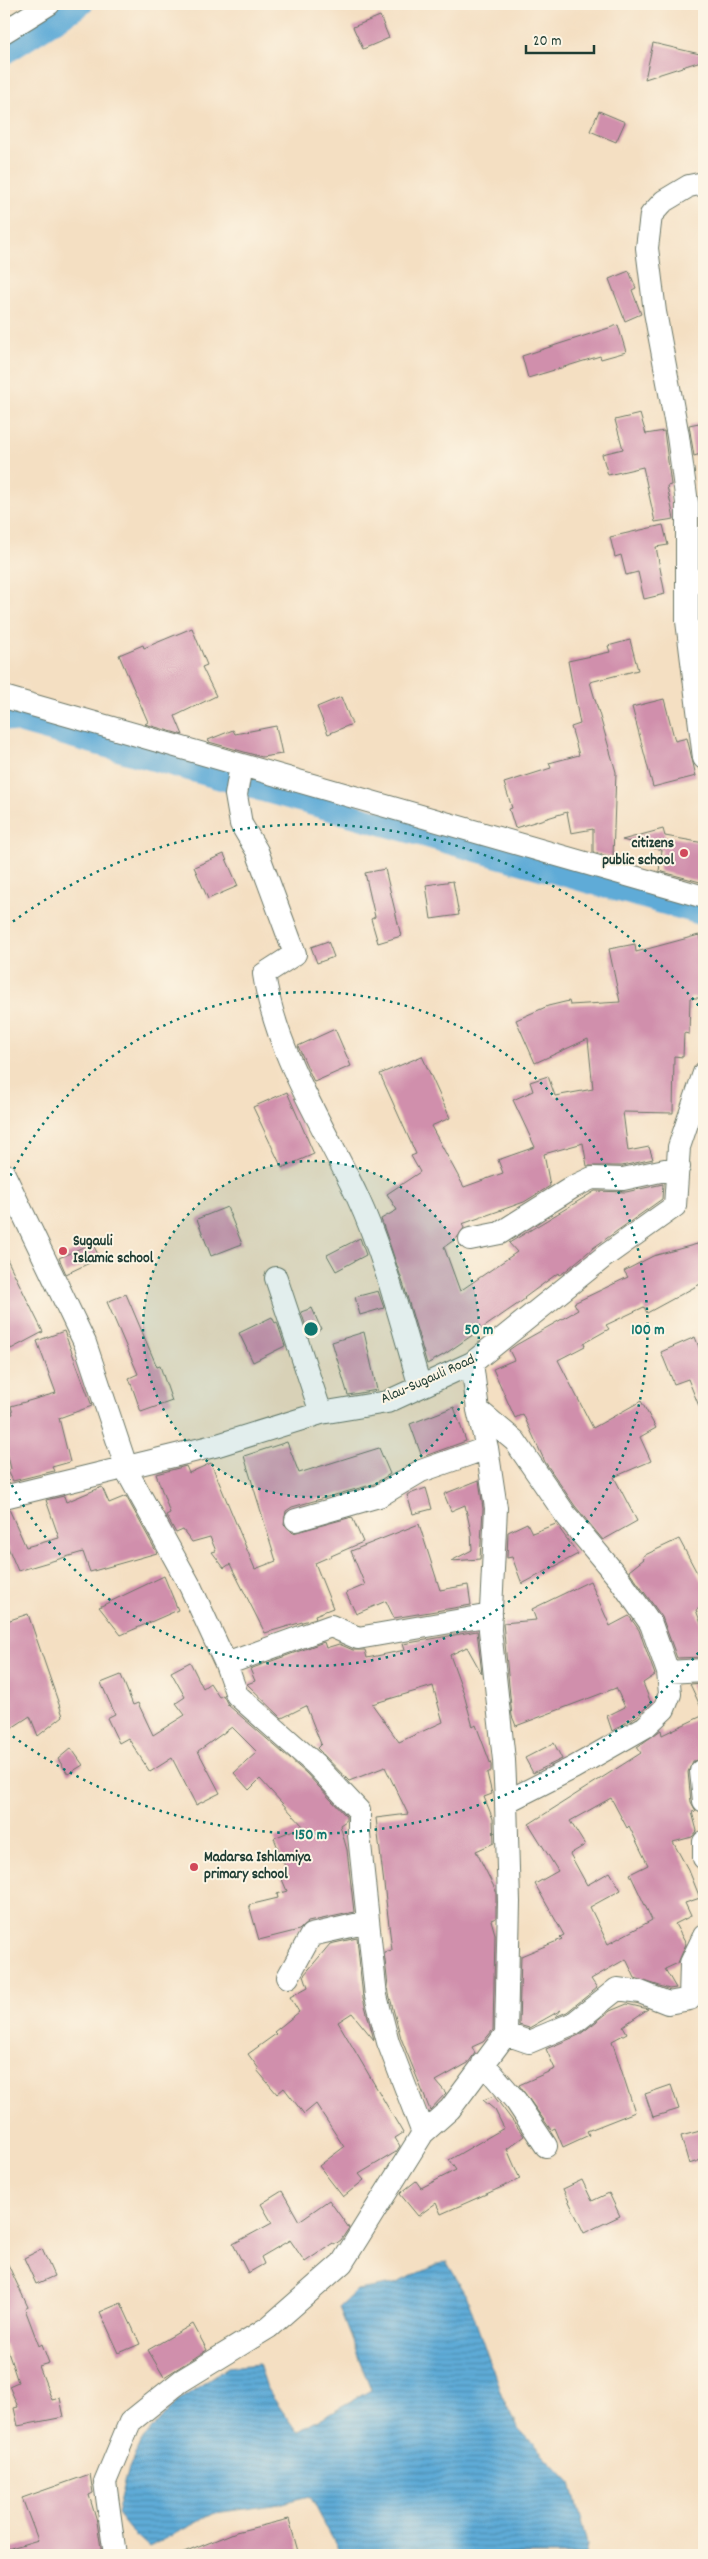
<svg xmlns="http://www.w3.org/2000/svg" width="708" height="2559" font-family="Dekko,sans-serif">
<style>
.water{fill:url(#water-rules);stroke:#3e7486}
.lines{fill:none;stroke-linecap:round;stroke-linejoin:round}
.canal{stroke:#5eabd7;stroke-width:24}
.building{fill:#d08fac;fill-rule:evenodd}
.street-casing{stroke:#6a7666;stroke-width:24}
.street{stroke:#fff;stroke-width:22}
.ring{fill:none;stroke:#0f766e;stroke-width:2.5;stroke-dasharray:2.5 5}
.poi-dot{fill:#d1495b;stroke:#fcf5e5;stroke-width:2}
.labels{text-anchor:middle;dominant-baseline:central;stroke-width:4;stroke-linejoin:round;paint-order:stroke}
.poi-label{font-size:15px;font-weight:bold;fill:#1f3d34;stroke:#fcf5e5;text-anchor:start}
.street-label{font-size:15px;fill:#1f3d34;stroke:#fcf5e5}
.centre{fill:#0f766e;stroke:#fcf5e5;stroke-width:2.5}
.ring-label{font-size:15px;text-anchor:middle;font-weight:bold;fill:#0f766e;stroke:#fcf5e5;stroke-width:4;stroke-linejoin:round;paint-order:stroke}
</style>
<defs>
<pattern id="water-rules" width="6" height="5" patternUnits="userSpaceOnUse" patternTransform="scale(1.25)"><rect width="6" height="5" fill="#5eabd7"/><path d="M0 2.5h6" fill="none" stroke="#4d8caf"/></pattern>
</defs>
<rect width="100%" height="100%" fill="#fcf5e5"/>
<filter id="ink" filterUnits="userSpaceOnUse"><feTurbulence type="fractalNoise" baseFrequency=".02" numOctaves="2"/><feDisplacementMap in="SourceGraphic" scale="10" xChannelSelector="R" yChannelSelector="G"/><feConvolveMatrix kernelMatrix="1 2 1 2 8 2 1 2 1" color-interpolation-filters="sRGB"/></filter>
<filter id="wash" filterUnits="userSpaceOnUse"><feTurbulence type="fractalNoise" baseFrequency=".0096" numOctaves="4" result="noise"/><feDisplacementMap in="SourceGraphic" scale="20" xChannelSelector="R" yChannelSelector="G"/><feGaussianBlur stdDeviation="1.12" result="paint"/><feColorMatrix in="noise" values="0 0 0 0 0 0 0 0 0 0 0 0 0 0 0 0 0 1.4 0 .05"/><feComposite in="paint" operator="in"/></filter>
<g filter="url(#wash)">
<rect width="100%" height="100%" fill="#f4dfc2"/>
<path class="water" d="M446,2261L466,2294L502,2396L517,2427L571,2483L587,2544L585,2555H341L310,2496L274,2505L215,2513L149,2547L130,2530L117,2514L129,2467L140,2443L176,2402L228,2367L259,2364L267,2389L297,2432L371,2390L339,2307L357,2290L394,2284Z"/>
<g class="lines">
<path class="canal" d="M4,53L81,4
M4,717L704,914"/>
</g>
<g id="blocks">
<path class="building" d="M380,16L389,38L363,49L353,27Z
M653,43L704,55V60L645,79Z
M599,111L625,122L616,142L590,131Z
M629,271L636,288L632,290L641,314L625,321L609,279Z
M618,325L626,352L601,359L600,356L528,378L522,356Z
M640,414L646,434L664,431L671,485L667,486L674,519L655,522L643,467L608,475L602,454L623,449L615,420Z
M704,422V453L694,456L689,425Z
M663,525L668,545L656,547L665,594L644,599L638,572L626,575L621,555L615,557L610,537Z
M192,628L207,665L202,667L216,696L175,716L183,735L145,724L148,722L119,655L143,645L144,648Z
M630,640L638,670L590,682L616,772L613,857L593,852V829L571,833L567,812L515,828L509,809L512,808L504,783L551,768L549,763L579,755L571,727L580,724L568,661L610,652L608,646Z
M341,697L352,724L328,734L317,707Z
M664,699L675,741L687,738L696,776L653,787L632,707Z
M276,726L282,754L262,757L209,742L208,740L233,730L235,734Z
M663,829L665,836L704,843V883L659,871L662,850L622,840Z
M224,854L238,886L208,899L194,867Z
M385,869L401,936L378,943L371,919L375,917L365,873Z
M453,881L459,915L431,919L426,885Z
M699,935L704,954V998H690L689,1034L684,1033L683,1057L674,1056L673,1113L623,1112L628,1151L649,1147L653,1159L622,1166H587L583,1143L544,1154L550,1186L524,1202L462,1224L464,1228L457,1238L444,1247L460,1291L517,1252L509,1243L595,1191L626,1192L663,1184L662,1199L593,1248L563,1273L559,1275L558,1273L524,1298L525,1299L445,1354L427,1364L404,1286L381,1219L397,1210L387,1194L420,1172L411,1156L416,1154L380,1074L422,1056L450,1118L431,1126L464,1187L503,1173L498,1160L535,1147L513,1100L533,1091L530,1082L548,1076L555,1096L593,1089L588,1039L535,1063L516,1020L548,1006L569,1001L570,1005L620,1002L609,949L635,944L636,952Z
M328,941L334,957L317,963L311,947Z
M335,1029L351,1066L314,1082L298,1046Z
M287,1092L314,1154L282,1168L253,1107Z
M227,1207L242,1244L211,1256L197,1219Z
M360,1238L366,1255L336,1271L327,1255Z
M92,1243L100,1258L66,1274L59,1258Z
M701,1243L704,1254V1282L647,1313L644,1307L606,1325L609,1329L584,1343L585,1346L558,1360L593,1428L641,1401L656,1428L640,1437L651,1461L614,1477L637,1521L603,1540L575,1506L545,1462L523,1414L515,1418L493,1369L514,1360L509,1350L516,1345L578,1310L574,1303L628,1277L624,1271L653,1256Z
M4,1253L43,1332L11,1349L4,1336Z
M378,1291L384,1308L360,1315L355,1297Z
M126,1294L157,1367L160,1366L172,1401L141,1412L129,1378L138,1374L107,1302Z
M312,1308L321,1329L309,1335L301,1312Z
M272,1317L275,1323L277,1322L285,1346L253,1362L239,1333Z
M64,1331L92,1406L59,1418L70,1462L52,1467L54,1471L13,1481L8,1471L11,1469L4,1440V1416L13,1414L11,1406L56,1393L37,1341Z
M364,1332L377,1390L348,1395L332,1342Z
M695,1337L704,1360L703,1416L688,1379L674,1384L661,1352Z
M454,1407L466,1441L422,1457L410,1424Z
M287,1442L299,1473L379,1448L390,1474L374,1484L292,1507L286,1511L284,1524L293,1533L352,1517L363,1542L315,1563L333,1608L315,1615L316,1618L265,1633L230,1564L224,1568L212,1552L216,1551L210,1537L192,1542L183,1530L176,1533L166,1515L170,1513L156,1474L186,1466L189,1473L211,1463L255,1569L276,1561L244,1456Z
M479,1480L483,1509L480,1559L451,1561L472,1550L471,1532L465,1505L451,1511L444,1494Z
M102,1487L109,1503L126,1496L157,1553L90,1572L83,1552L18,1571L4,1538V1510L9,1509L26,1547L59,1538L46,1500L64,1496L66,1502Z
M426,1488L432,1509L413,1514L407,1495Z
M527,1523L532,1533L556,1524L578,1554L522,1584L512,1557L507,1558L508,1532Z
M419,1524L440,1590L468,1585L471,1605L394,1618L386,1601L356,1614L346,1593L365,1585L351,1551Z
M679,1539L704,1586V1606L696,1610L704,1632V1657L677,1658L662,1617L629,1571L644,1559L643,1556Z
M164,1576L178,1610L121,1635L99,1607Z
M590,1581L610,1626L629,1616L639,1630L655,1675L643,1683L651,1703L637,1716L612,1731L607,1716L625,1707L616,1688L516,1726L512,1716L503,1623L536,1620L532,1609Z
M28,1614L63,1716L38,1736L30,1716L4,1733V1622Z
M477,1631L482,1674L467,1647L450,1655L463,1691L473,1727L476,1725L491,1765V1771L487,1773L492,1794L484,1797L493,1819L494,1843L476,1851L496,1891V1918L491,1920L495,1934L493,2030L483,2042L472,2047L475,2053L468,2063L436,2081L446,2093L430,2110L401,2038L389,1994L384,1952L392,1950L376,1818L408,1814L385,1767L349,1781L317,1748L321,1744L306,1706L282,1718L247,1684L255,1681L250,1669L324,1642L326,1648L339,1644L353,1650H365L367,1658L405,1650L403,1644ZM433,1686L443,1722L399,1742L372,1704Z
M190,1662L203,1688L210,1683L219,1697L223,1695L228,1705L306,1773L346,1816V1821L340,1825L347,1850L354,1912L308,1922L299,1930L259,1940L249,1905L278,1898L277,1894L287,1891L281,1877L288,1874L274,1838L303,1826L260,1779L249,1790L234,1773L257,1752L232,1727L198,1751L220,1793L196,1805L172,1758L150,1772L128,1738L119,1743L107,1718L115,1714L101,1683L121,1675L133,1705L138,1703L153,1735L185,1715L176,1703L185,1697L171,1672Z
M704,1683V1714L690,1684Z
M704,1715V1759L693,1761L688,1772L691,1802L696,1811L692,1812L697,1831L692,1837L673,1842L690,1873L700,1898L685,1903L691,1916L675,1924L686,1944L678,1963L665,1969L676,1988L669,1989L635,1978L626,1959L591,1979L597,1988L567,2012L555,2017L561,2010L529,2028L519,2025L521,1956L562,1939L560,1937L564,1935L535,1884L558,1871L529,1824L641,1753L637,1747L661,1730L662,1735ZM611,1798L627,1828L629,1826L648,1865L630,1874L652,1920L608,1944L590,1907L621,1890L610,1872L587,1885L570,1854L585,1845L570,1821Z
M554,1743L562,1759L533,1773L525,1758Z
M71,1748L83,1765L68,1774L58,1759Z
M357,1938L363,1998L374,2040L352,2013L338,2022L403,2133L395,2138L400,2146L396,2152L359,2174L364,2180L343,2197L319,2166L344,2147L316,2104L304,2114L284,2088L277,2094L257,2070L259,2069L248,2054L276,2034L274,2032L299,2012L290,1997L308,1987L304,1975L330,1944Z
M627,2004L648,2009L623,2026L627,2033L612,2041L635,2112L587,2131L589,2135L563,2147L555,2128L551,2130L519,2085L555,2069L546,2049L579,2035L610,2011Z
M671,2085L679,2109L653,2117L645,2094Z
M494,2096L524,2136L507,2149L520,2179L441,2214L436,2203L418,2216L400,2194L402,2192L416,2181L421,2188L456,2170L449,2160L504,2128L495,2110L483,2100Z
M704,2130V2159L689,2164L681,2136Z
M582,2180L592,2201L609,2193L620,2216L584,2233L563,2189Z
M282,2191L299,2221L329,2200L349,2228L341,2240L334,2245L333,2243L305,2262L290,2240L261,2257L264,2264L248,2273L233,2244L272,2223L261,2204Z
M42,2249L54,2276L36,2284L24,2258Z
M4,2256L28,2307L25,2309L39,2346L42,2344L49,2363L39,2366L52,2400L60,2398L64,2417L18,2426L14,2408L18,2407L9,2386L18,2382L4,2340Z
M121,2303L140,2344L119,2353L100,2312Z
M193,2324L207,2350L164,2377L148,2350Z
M90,2474L93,2493L89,2495L97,2522L102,2555H5L4,2550L38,2540L22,2498Z
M289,2519L299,2555H179L236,2532Z"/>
</g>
</g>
<g filter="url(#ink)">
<use href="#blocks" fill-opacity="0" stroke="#6a7666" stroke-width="1"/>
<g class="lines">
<g class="street-casing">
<path id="street" d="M4,32L49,4
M704,183L689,186L664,201L651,215L647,248L655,312L678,436L687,503V621L704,758
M4,697L704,897
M241,765L236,795L241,824L257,851L295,954L264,974C276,1054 323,1124 357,1196C384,1254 402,1325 420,1387
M4,1174L85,1343L129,1475L190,1586L226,1664L237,1695L315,1764L359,1811V1835L376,1996L388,2042L423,2133
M470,1239L500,1233L573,1187L592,1178L623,1179L679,1167
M276,1278L321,1413
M478,1410L515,1441L565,1514L620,1580L651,1624L668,1672L670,1694L664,1709L645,1727L573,1768L506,1802
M4,1497L218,1445L321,1413L387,1402L472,1363L605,1256L675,1206L679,1147L704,1073
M296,1520L379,1496L421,1471L487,1448
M226,1664L331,1626L358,1638L491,1615
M668,1672L704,1670
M701,1771L704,1801
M704,1842V1858
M288,1977L311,1935L368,1922
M506,2034L529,2042L574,2023L617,1989L640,1992L668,2003L690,1999L691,1963L704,1936
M483,2063L516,2101L546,2146
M115,2555L105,2482L130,2422L181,2381L269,2327L342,2263L423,2133L450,2109L506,2034L509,1902L506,1802L504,1760L490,1630L496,1508L487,1448L478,1410L472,1363"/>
</g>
<use href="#street" class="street"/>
</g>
</g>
<circle cx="311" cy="1329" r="168" fill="#0f766e" fill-opacity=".12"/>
<g class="ring">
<circle cx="311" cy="1329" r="168"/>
<path d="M4 1189A337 337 0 1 1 4 1469"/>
<path d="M703 1647A505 505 0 0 1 7 1732M7 926A505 505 0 0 1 703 1011"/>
</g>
<g class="poi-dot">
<circle cx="684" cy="853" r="5"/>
<circle cx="63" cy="1251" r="5"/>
<circle cx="194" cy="1867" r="5"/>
</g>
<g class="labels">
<g class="poi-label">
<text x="674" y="844" text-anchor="end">citizens<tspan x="674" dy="17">public school</tspan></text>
<text x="73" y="1242">Sugauli<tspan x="73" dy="17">Islamic school</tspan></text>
<text x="204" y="1858">Madarsa Ishlamiya<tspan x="204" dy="17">primary school</tspan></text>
</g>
<g class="street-label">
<text transform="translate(428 1380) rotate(-24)">Alau-Sugauli Road</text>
</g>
</g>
<circle cx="311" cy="1329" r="8" class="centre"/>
<g class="ring-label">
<text x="479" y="1334">50 m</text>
<text x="648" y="1334">100 m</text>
<text x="311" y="1839">150 m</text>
</g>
<rect width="708" height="2559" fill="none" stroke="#fcf5e5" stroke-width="20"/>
<path d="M526 45v8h68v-8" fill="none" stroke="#1f3d34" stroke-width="2.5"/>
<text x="533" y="45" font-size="15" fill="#1f3d34" stroke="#fcf5e5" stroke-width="4" paint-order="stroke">20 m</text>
</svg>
